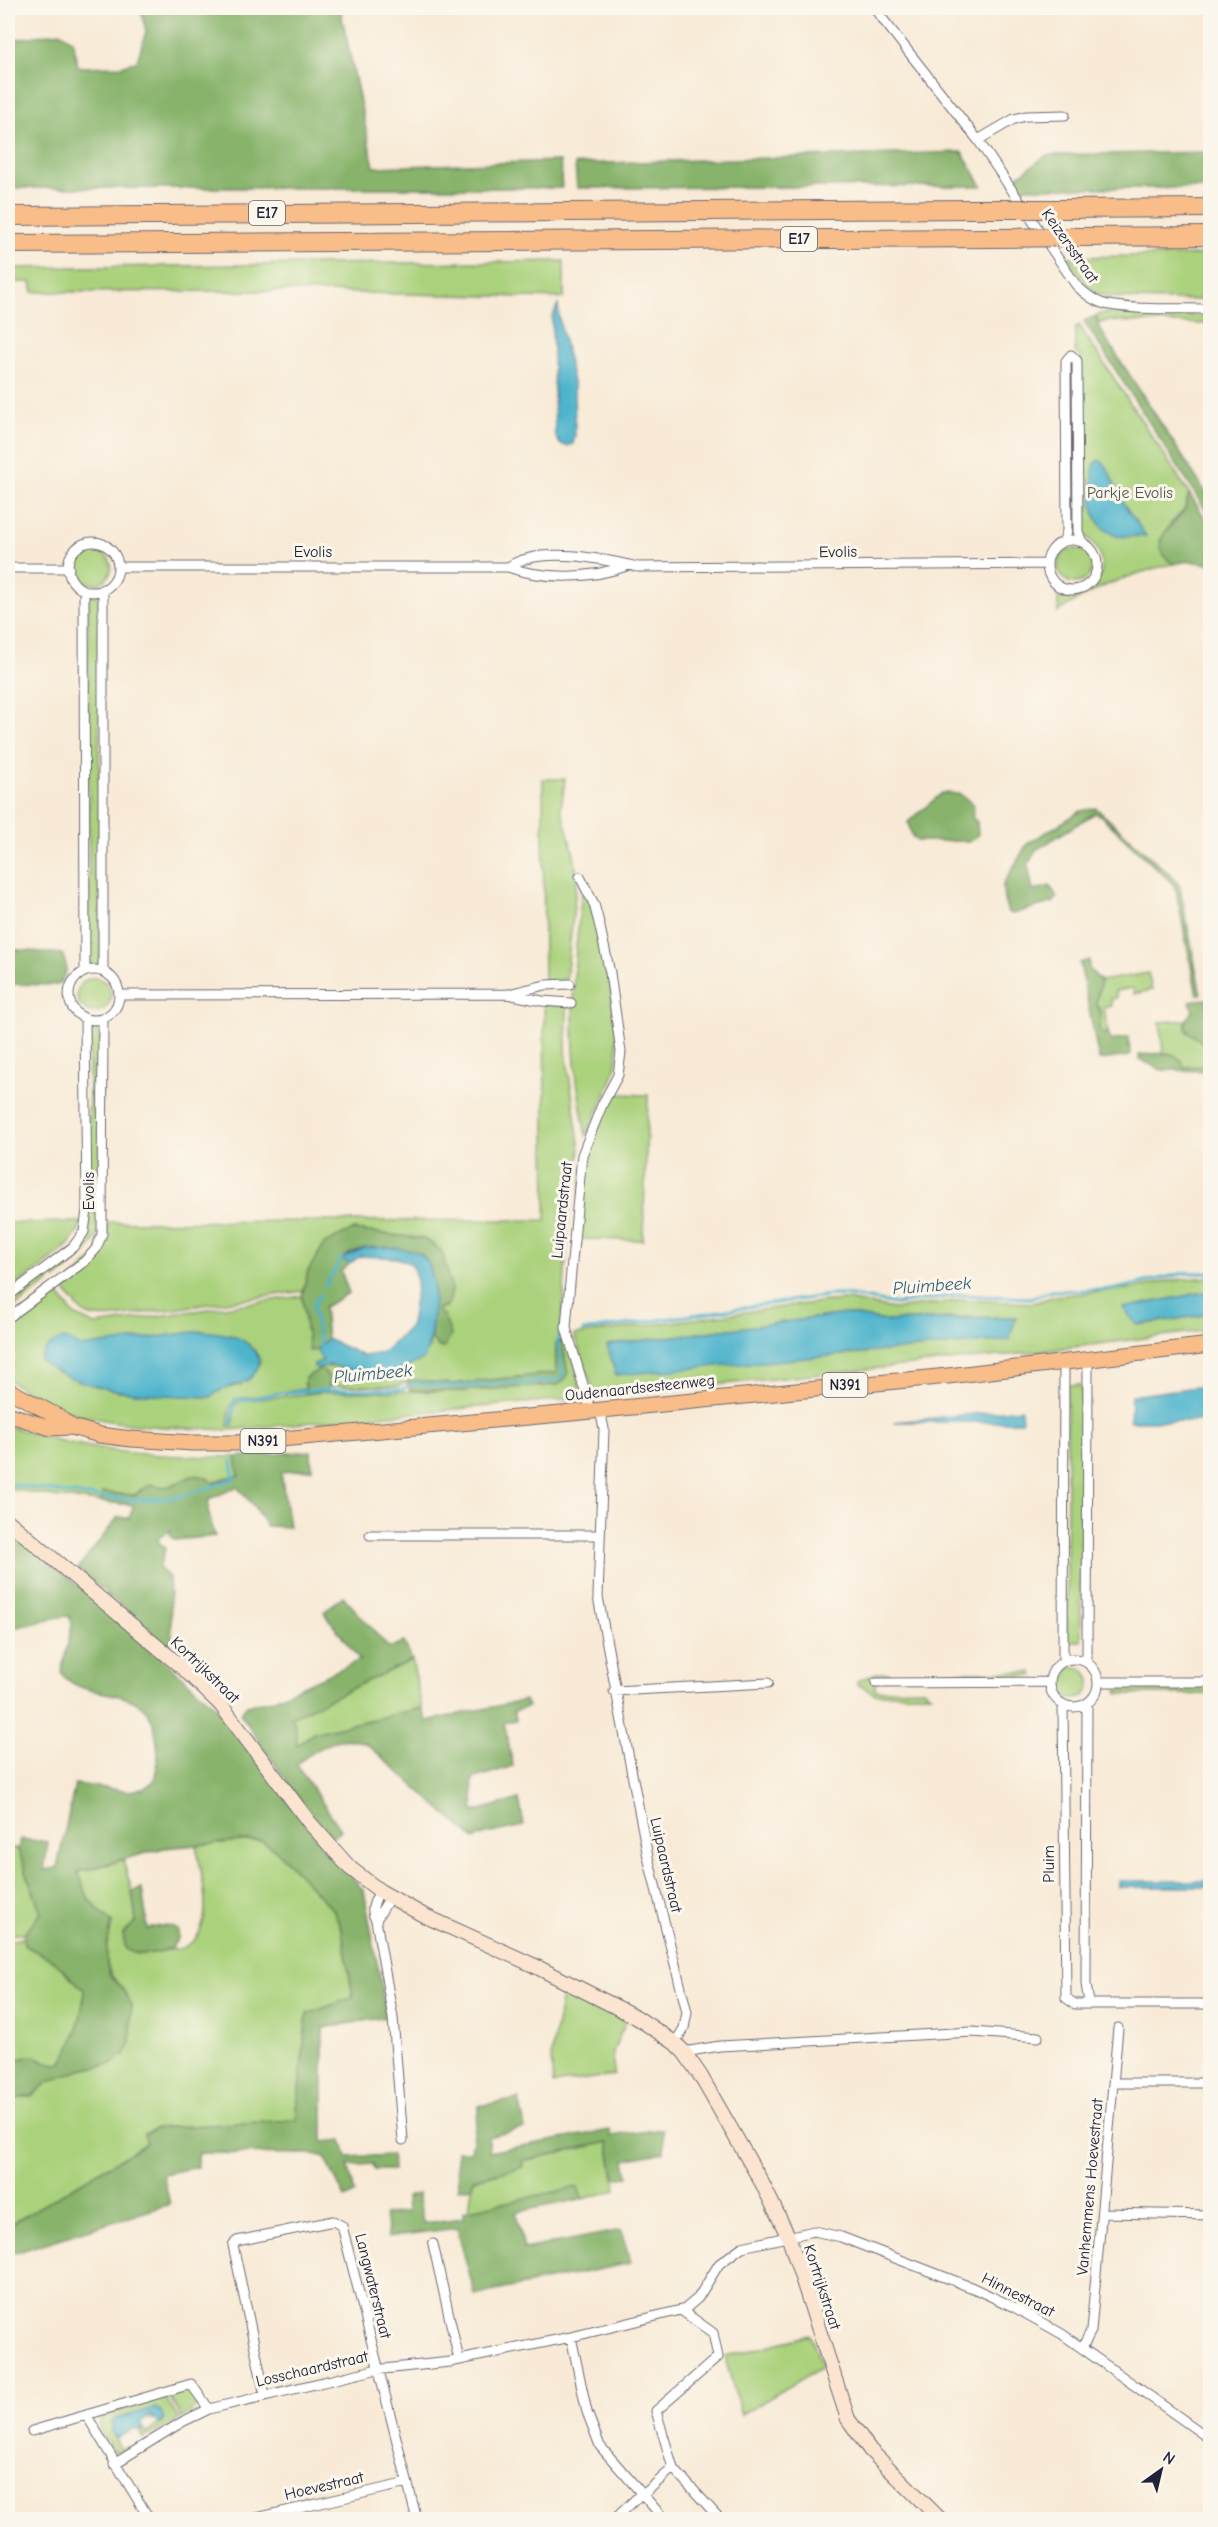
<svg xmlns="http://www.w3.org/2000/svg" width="1218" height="2527" font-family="'Comic Neue',sans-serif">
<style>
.green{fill:#aad17b;stroke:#667a5b;stroke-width:1.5;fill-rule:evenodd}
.forest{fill:#87b36b;stroke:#546a53;stroke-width:1.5}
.water{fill:#4db4cc;stroke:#386b84;stroke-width:1.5}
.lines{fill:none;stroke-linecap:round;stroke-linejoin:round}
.stream{stroke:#4db4cc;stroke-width:3}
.minor-casing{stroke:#6d6871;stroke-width:11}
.secondary-casing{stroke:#6d6871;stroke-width:16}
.primary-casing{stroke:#6d6871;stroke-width:17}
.motorway-casing{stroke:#6d6871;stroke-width:20}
.minor{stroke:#fff;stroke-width:9}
.secondary{stroke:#fce5d0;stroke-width:14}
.primary{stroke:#f8bd89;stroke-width:15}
.motorway{stroke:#f8bd89;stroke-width:18}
.motorway-bridge-casing{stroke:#6d6871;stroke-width:20;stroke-linecap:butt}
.motorway-bridge{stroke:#f8bd89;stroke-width:18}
.labels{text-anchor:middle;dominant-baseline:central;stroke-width:6;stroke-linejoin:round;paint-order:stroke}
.shield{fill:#fbf7ec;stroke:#636270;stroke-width:1.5}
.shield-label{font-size:15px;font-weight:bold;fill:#22223b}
.street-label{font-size:16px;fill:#22223b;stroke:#fbf7ec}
.park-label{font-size:16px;fill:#4b574e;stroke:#fbf7ec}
.water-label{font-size:18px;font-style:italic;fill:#335c75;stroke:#fbf7ec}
</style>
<rect width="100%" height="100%" fill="#fbf7ec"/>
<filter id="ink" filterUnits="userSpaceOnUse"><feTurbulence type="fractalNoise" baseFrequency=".0167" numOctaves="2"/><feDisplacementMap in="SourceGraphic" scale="12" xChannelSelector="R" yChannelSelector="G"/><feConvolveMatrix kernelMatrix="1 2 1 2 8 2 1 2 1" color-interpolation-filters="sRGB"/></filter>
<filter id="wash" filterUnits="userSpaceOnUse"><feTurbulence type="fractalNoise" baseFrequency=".008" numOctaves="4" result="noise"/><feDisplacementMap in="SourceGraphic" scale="24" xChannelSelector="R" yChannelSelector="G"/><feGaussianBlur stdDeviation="1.35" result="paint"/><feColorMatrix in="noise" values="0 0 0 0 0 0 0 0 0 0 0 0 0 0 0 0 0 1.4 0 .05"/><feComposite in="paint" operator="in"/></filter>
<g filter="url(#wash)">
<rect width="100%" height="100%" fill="#f8ead6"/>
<path class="green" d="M1210,255V300C1186,299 1117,302 1098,293C1084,286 1076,270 1068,257Z
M564,261V298L286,291L33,292L31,282H8V268Z
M1104,313L1210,316V324L1107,321L1099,323L1096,316Z
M1079,325L1189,493L1185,509L1170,524L1160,541L1166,558L1173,564C1132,573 1092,588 1058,612V590C1080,600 1107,586 1101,559C1099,548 1090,540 1082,532L1081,367L1080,357L1075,352V329Z
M1058 566a17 17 0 1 1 34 0a17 17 0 1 1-34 0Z
M77 567a17 17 0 1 1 34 0a17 17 0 1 1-34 0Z
M88,595L99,596L100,966H89Z
M543,779H565L561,808L574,855L577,877L566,980L544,982Z
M583,885C597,913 623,1035 616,1064C611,1089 596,1113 586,1136C582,1112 577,1087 575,1063C570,1004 575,944 583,885Z
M1148,973L1152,990L1134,994L1133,988L1115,991L1117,998L1111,999L1112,1006L1104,1007L1108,1033L1104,1034L1099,1029L1101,1013L1096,1003L1101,981Z
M77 995a17 17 0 1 1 34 0a17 17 0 1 1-34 0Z
M544,1005L567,1006L566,1053L580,1150L568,1220L562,1325L556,1343V1373L453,1384L410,1381L398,1386H329V1377L304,1383L306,1389L235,1399L230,1408L228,1426L233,1425L234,1406L241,1401L323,1392L460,1391L557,1385L568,1375L562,1340L567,1339L582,1393L577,1398L229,1430C152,1426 71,1429 8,1379V1324L51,1291H56L74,1315L95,1325L302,1296L309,1351L316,1350L323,1360L318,1368C344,1362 367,1380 393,1372C406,1368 418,1356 429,1348L431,1338L439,1347L438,1309L446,1307L437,1247L424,1239L353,1230L308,1271L303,1291L115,1317C82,1320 82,1312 63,1288L104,1248L109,1222L546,1220ZM202,1331L241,1385L219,1390L83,1381L67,1340L81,1347Z
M1186,1020L1185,1025C1202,1041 1206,1043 1210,1066L1183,1067L1168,1053H1163L1160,1022Z
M89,1023H100V1230C90,1253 74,1264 55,1279L51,1269C66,1254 84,1248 89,1226Z
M614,1094L648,1095L643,1240L577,1239L581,1180L589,1146Z
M82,1222C74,1251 31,1273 8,1291V1223Z
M44,1273L50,1281L8,1312V1301Z
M1210,1277V1291L1124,1308L1138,1325L1210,1314V1330L1008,1355L635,1393L595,1394L574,1335L828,1301L846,1300L894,1309L963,1300L1033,1303L1055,1296L1135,1288L1174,1280ZM846,1314L886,1321L970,1317H1016L1009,1340L811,1356L607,1345Z
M1067,1385H1081V1641H1067Z
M8,1426C88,1453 152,1457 236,1457L239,1476L226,1477L213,1483L206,1477H190L168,1487L141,1489L135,1495L102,1493L101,1502L54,1497L8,1488Z
M412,1660L422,1708L313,1733L297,1746L295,1724L291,1717Z
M1058 1683a16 16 0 1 1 32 0a16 16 0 1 1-32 0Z
M939,1672H1032L1034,1676H945Z
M876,1673H889V1677L876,1678L875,1690L923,1689L930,1694H875L857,1684V1681Z
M1210,1689V1694H1118L1117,1690Z
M242,1841H262L276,1850L334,1911L342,1930L353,1998L307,2014L296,2120L157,2128L144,2134L147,2143L8,2226V2100L32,2096L48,2082L61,2076L84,2069L111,2064L124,1991C100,1965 105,1956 112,1923L89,1900L77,1873L123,1860L132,1891L136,1921L123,1934L126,1949C140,1958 152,1953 167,1950C174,1949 180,1950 186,1946C218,1930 201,1873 196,1845Z
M8,1847L18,1849L41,1913L24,1933L8,1935Z
M24,1938V1945L53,1960L84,1990C83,2016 75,2042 61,2064L46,2063L34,2056L8,2061V1941Z
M564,1986L626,2020L613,2052L614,2075L553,2084L551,2055Z
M608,2142L616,2190L582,2199L578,2187L469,2210L473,2180L522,2167V2161Z
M811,2335L822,2367L741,2415L725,2357Z
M189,2390L198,2399V2405L182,2419L169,2396Z
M165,2397L179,2420L144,2438L140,2430L143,2429L147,2433L163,2421L129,2416L116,2419L112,2432L120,2448L129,2447L119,2453L112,2450L98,2427L101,2417Z"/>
<path class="forest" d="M141,8H340L374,167L560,161L562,188H8V41L60,32L73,41L78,67L121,66L137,61L146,31Z
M962,152L982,186L577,188L575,164Z
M1210,152V188H1023L1014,179L1047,155Z
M1096,316L1101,331L1210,499V517L1084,321Z
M1189,493L1210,526V564L1189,561L1173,564C1145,542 1170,529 1183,512C1187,507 1187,499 1189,493Z
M942,793L960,794L974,805L972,817L977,822L978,835L971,841H917L912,836L908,822Z
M1096,808L1176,880L1180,887L1201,995H1197L1176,890L1172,883L1101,816L1095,813L1036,850L1028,865L1033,891L1050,886L1057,897L1054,902L1012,914L1008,912L1004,900L1003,885L1027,844L1081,811Z
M10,949L62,954C69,968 67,974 58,985L8,984V959Z
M1089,960V969L1101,981L1096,1003L1101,1013L1099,1029L1104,1034L1108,1033L1111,1041L1129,1037L1130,1056L1099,1060L1080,963Z
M1207,999L1210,1012V1071L1162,1070L1139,1059V1055C1155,1055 1177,1046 1184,1067L1210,1066C1207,1045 1206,1042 1187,1032C1184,1022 1186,1019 1193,1011L1190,1001Z
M353,1230L424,1239L437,1247L442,1252L452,1290L449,1303L438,1309L439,1314H443L451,1335L444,1348L439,1347L431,1338L434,1289L432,1275C400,1255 379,1234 342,1258L349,1264L341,1271L349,1293L324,1307L327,1339L316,1350L309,1351L302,1296L308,1271L324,1244Z
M562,1340L568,1375L562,1383L557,1385L460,1391L410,1390L407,1383L414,1380L454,1384L556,1373V1343Z
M319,1369C330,1372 329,1381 329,1391L306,1393L305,1378Z
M311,1451L312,1469L281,1472L289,1527L266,1526L254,1506L237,1487L209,1499L208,1511L215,1536L175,1540L170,1536L171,1530L159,1538L158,1541L165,1549L159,1568L169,1577L172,1640L168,1647L78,1569L118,1517L129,1518L134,1505L101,1502L102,1493L135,1495L150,1484C157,1486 163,1488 169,1486C188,1481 195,1467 213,1483C222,1481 229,1477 239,1476L236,1457Z
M8,1528L112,1614L223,1713L310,1830L364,1891L387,2017L323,2028V2142L342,2140L347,2157L392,2155L393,2170H375L373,2164L348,2166L355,2193L345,2198L325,2157L314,2154L198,2153V2167L163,2174L170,2204L8,2255V2226L147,2143L144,2134L157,2128L296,2120L307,2014L353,1997L342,1930L334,1911L276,1850L262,1841H242L164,1848L78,1872L89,1900L112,1923L107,1945V1965L110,1976L124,1991L131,2004V2043L125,2054L111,2064L84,2069L48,2082L32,2096L8,2100V2061L34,2056L46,2063L61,2064C75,2042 83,2016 84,1990L53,1960L24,1945V1933L41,1913L18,1849L20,1839L48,1842L44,1870L57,1868L75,1784L128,1791L143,1789L154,1781C158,1765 159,1753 156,1736C149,1678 86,1706 61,1673L72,1625L69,1616C48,1617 29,1627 8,1628Z
M343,1596L389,1648L404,1642L412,1660L291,1717L295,1724L297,1745L313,1733L422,1708L427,1721L525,1700L528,1707L514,1711L516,1720L504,1722L513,1766L472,1779L474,1812L519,1799L524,1826L486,1834L474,1839L367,1744C338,1731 320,1748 296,1764L341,1830L332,1838L303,1805L240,1713L247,1705L272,1700L360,1660L324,1612Z
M142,1889L148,1929C157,1926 170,1924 178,1930V1938L171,1949C155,1952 141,1958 126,1949L123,1934L136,1921L132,1891Z
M519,2099L525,2128L488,2137L489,2152L610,2130L611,2136L663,2129L664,2152L625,2160L628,2177L615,2179L608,2142L522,2161L523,2167L473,2179L472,2187L458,2189L457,2151H471L479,2106Z
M578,2187L582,2199L516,2212L524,2249L621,2230L631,2263L475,2295L457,2228L388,2237L385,2215L407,2212L406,2197L418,2194L423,2223L464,2218V2211Z"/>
<path class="water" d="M558,304L559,318L574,387L575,436L573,444L567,446L560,444L555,435L552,318Z
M1097,461H1101L1106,465L1123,503L1146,536C1141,536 1120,537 1117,536C1086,526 1091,490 1094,465Z
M388,1247C397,1249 412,1249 420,1254C442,1266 433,1340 424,1359L396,1372L376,1376L330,1365L318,1368L314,1367V1364L323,1360L316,1350L327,1339L364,1356L382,1353L393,1344L411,1325L417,1281L412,1264L397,1258L360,1256L349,1264L342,1258L365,1248Z
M1210,1291V1314L1137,1325L1123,1308Z
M846,1314L886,1321L1016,1317L1009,1340L616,1375L607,1345Z
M202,1331C225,1333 251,1336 260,1361C252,1391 229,1380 211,1397C158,1395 84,1396 40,1360C42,1350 56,1337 67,1340C72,1341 77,1345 81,1347Z
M1210,1385V1421H1130L1131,1396Z
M1021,1409L1022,1422H894Z
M1118,1881H1210V1887H1118Z
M154,2408L160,2410L164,2418L158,2424L150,2414L140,2423L143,2429L132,2430L116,2438L112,2432V2422L116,2419Z"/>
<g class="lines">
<path class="stream" d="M325,1286L342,1258
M320,1295L313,1306L321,1348
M583,1331L831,1295H846L896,1304L960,1295L1030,1298L1052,1291L1116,1289L1185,1273H1210
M231,1424L234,1402L281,1393L322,1390L402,1389L414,1383L452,1387L554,1381L563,1377L557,1339L562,1334
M12,1484C59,1493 130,1505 176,1497C196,1493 215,1485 234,1479L232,1461"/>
</g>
</g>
<g filter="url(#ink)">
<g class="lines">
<g class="minor-casing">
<path id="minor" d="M874,8L978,140L1076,285C1083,292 1090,298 1099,302C1120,311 1184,308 1210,309
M978,140L1014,119L1026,116L1065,115
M1047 565a25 25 0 1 1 50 0a25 25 0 1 1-50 0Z
M1064,540L1067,531L1066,361L1071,355L1077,361L1078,531L1081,540
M68 567a25 25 0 1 1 50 0a25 25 0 1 1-50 0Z
M118,567H508C544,580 593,579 629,565
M508,567C540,545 603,559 638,567L1047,564
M8,568H69
M103,589V971
M84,590L85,971
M580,877L594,904L599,923L610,973L621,1052L618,1075L602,1105L582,1155L567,1315L566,1328L591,1411
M69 995a25 25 0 1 1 50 0a25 25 0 1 1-50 0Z
M508,994L545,985L570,984
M120,995L508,994L542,1001L571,1003
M8,1296L73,1247L84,1232L87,1210L85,1018
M8,1318L85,1261L96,1249L102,1234L103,1018
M600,1410L604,1429L598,1597L648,1857L687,2012L684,2028L675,2043
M370,1535H600
M1050 1683a24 24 0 1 1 48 0a24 24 0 1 1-48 0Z
M1063,1661L1064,1363
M1087,1662L1088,1361
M1099,1682H1210
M876,1683L1050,1682
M614,1691L768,1683
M1063,1704L1066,1998L1075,2004H1210
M1087,1704L1086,1984L1089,2003
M380,1891C375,1901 369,1909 376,1920L393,2018L403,2140
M376,1920L390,1897
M684,2052L720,2046L972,2032L1038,2037
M1115,2083H1210
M1103,2213L1210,2215
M433,2244L459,2360
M681,2310L713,2333L718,2357L656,2411L673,2468L721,2520
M571,2337L587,2412L600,2446L665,2520
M1082,2348L1091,2331L1118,2028
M265,2395L233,2245L237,2241L333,2221L342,2226L417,2520
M87,2416L150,2520
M32,2431L191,2384L209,2409
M114,2464L182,2422L209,2409L374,2370L450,2362L571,2337L685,2309L698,2298L719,2264L742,2247L814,2231L841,2237L973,2288L1014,2307L1062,2334L1210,2439
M643,2495L673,2468
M248,2520L407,2483
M614,2520L642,2493"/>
</g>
<g class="secondary-casing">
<path id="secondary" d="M8,1521L185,1670L221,1705L309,1822L350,1868L380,1891L423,1915L533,1965L636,2017L675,2043L684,2052L700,2075L762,2183L789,2238L848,2419L870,2450L941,2520"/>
</g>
<g class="primary-casing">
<path id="primary" d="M8,1390L57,1416L72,1427
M8,1414L50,1428L72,1427L100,1435L131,1439L193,1443H236L561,1414L948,1376L1210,1345"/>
</g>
<g class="motorway-casing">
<path id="motorway" d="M1057,209L1210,208
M8,216L973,209
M1079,237L1210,236
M8,244L995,238"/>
</g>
<use href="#minor" class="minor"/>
<use href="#secondary" class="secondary"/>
<use href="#primary" class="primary"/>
<use href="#motorway" class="motorway"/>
<g class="motorway-bridge-casing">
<path id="motorway-bridge" d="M973,209H1057
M995,238L1079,237"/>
</g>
<use href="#motorway-bridge" class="motorway-bridge"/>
</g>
</g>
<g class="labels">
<g class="shield">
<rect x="249" y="201" width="36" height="24" rx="4.5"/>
<rect x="781" y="227" width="36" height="24" rx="4.5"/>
<rect x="822.5" y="1373" width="45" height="24" rx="4.5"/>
<rect x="240.5" y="1429" width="45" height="24" rx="4.5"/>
</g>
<g class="shield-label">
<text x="267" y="213">E17</text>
<text x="799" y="239">E17</text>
<text x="845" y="1385">N391</text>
<text x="263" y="1441">N391</text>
</g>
<g class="street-label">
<text transform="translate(1070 246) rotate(55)">Keizersstraat</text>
<text x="313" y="552">Evolis</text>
<text transform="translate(838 552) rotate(-1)">Evolis</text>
<text transform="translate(89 1191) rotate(-90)">Evolis</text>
<text transform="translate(562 1210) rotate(-84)">Luipaardstraat</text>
<text transform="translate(640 1388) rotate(-6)">Oudenaardsesteenweg</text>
<text transform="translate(205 1670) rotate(44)">Kortrijkstraat</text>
<text transform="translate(1049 1864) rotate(-90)">Pluim</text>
<text transform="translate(666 1865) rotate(77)">Luipaardstraat</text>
<text transform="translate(1090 2187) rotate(-85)">Vanhemmens Hoevestraat</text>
<text transform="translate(373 2286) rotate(76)">Langwaterstraat</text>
<text transform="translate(822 2287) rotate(72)">Kortrijkstraat</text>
<text transform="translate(1018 2295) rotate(27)">Hinnestraat</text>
<text transform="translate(312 2369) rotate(-13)">Losschaardstraat</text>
<text transform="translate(324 2486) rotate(-13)">Hoevestraat</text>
</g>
<g class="park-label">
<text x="1130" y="493">Parkje Evolis</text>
</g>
<g class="water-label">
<text transform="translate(932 1286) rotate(-4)">Pluimbeek</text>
<text transform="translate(373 1374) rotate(-5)">Pluimbeek</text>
</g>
</g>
<rect width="1218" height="2527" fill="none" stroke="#fbf7ec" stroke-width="30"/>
<g transform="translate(1161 2470) rotate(34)" stroke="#fbf7ec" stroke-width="4.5" paint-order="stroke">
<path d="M0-4.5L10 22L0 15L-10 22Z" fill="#22223b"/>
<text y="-9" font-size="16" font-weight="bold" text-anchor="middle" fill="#22223b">N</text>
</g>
</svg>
